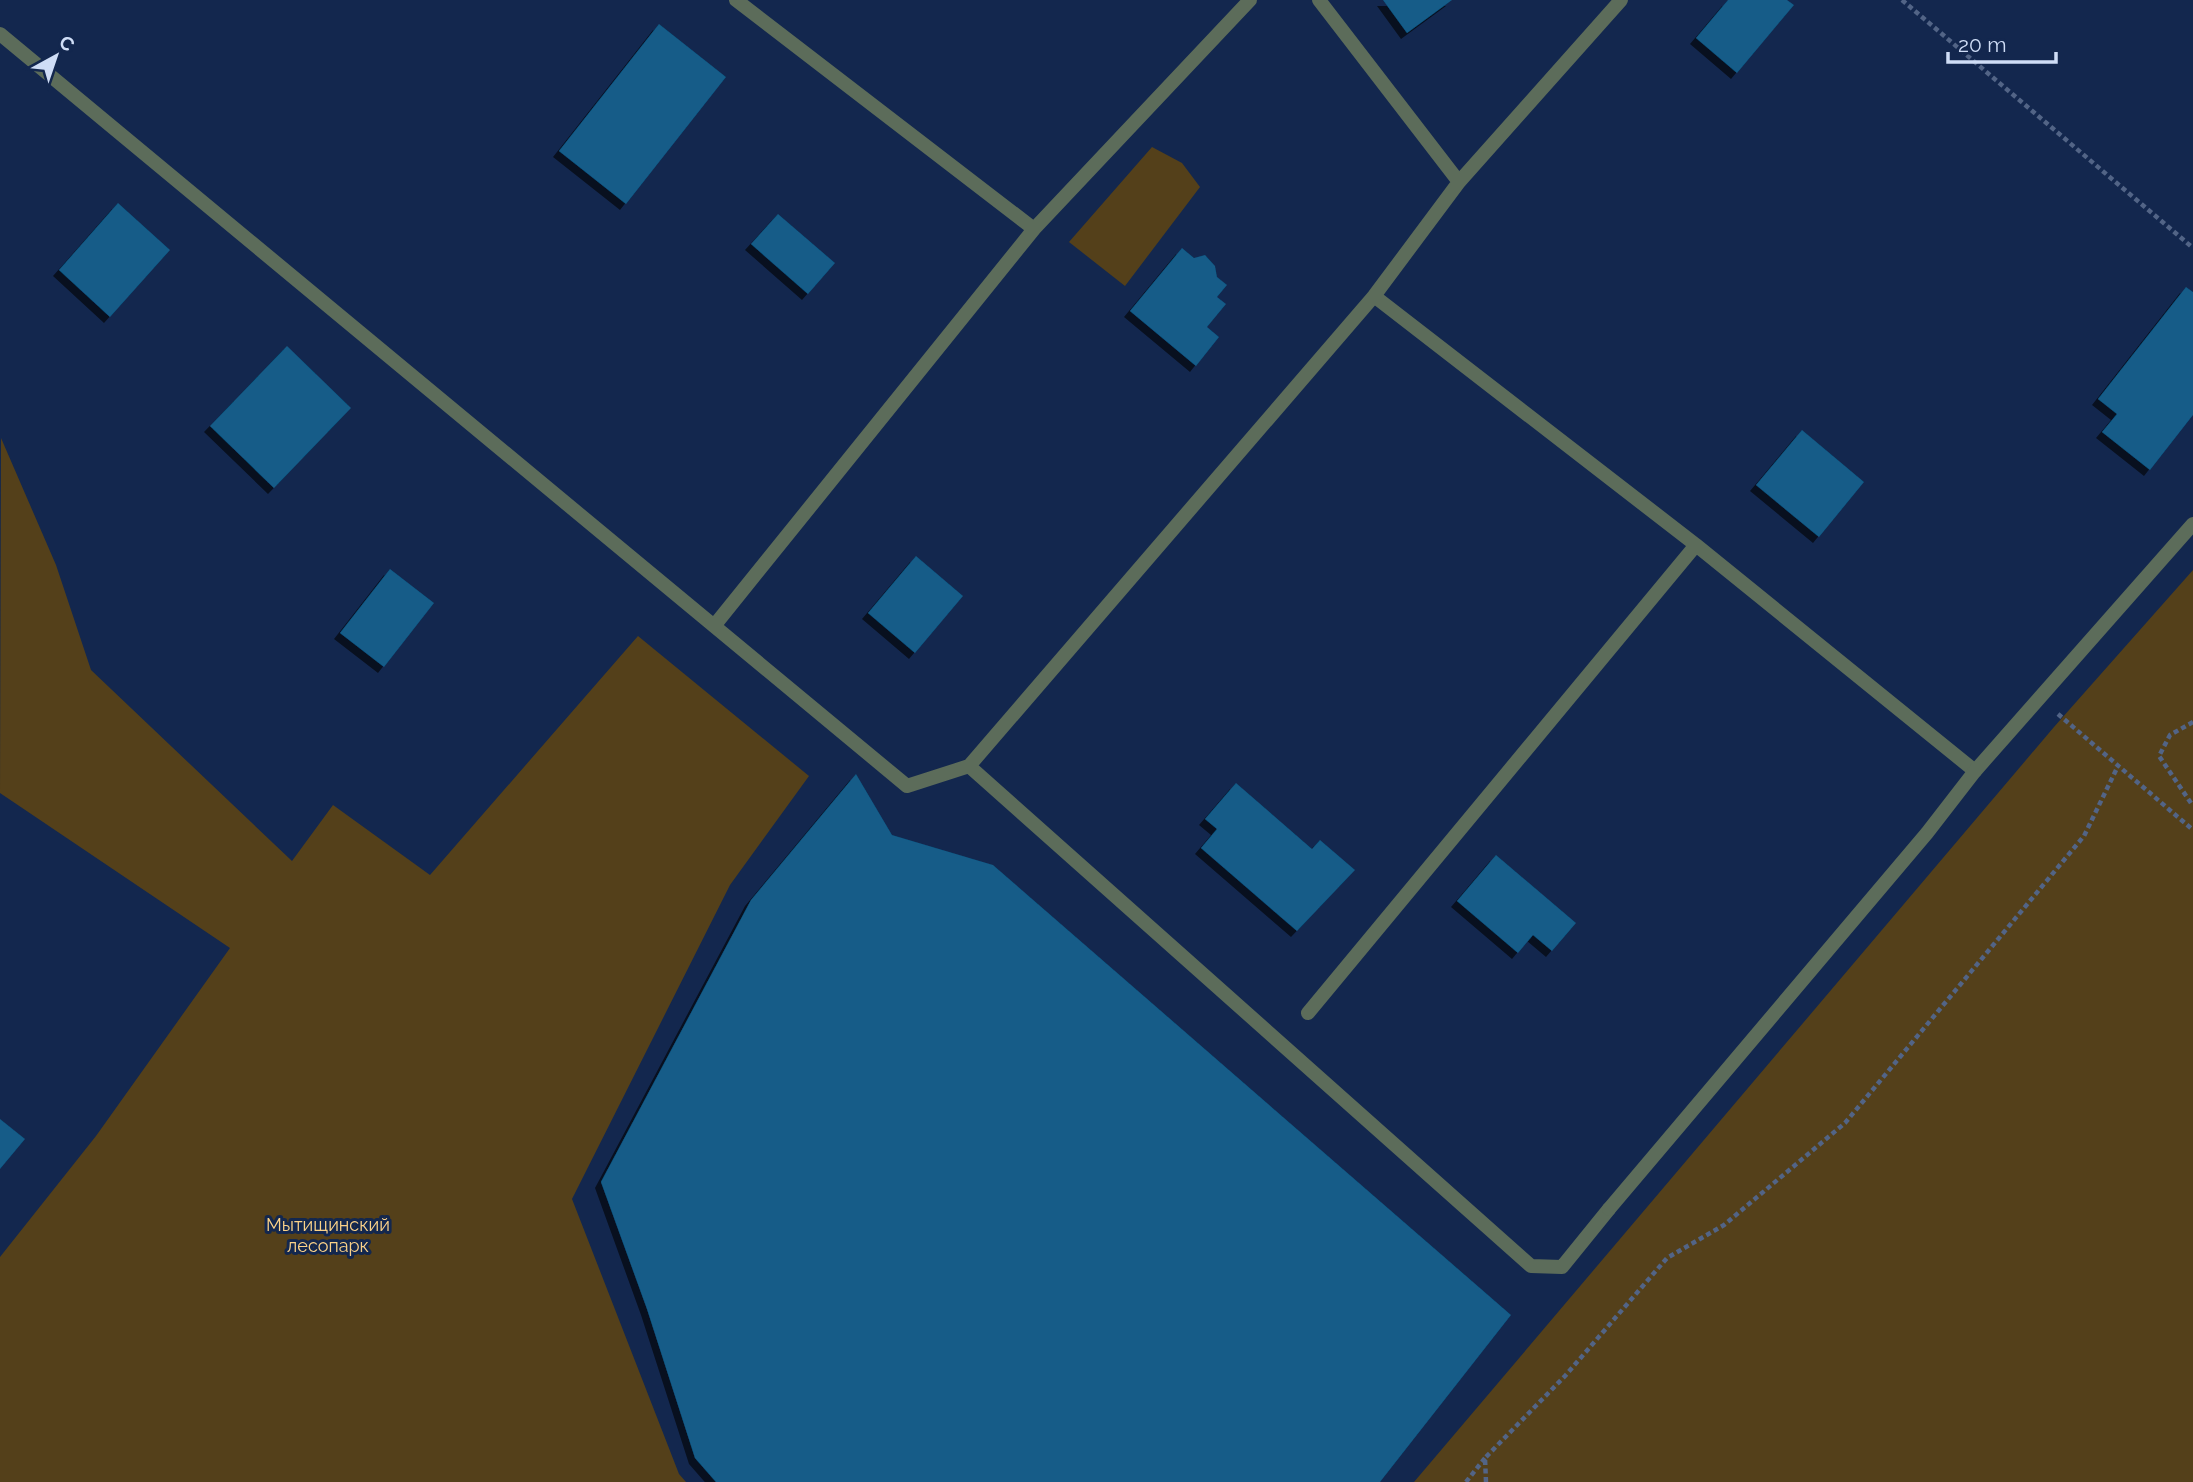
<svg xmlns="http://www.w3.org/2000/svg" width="2193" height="1482" font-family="Raleway,sans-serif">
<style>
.green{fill:#54401a}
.building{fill:#125c88;filter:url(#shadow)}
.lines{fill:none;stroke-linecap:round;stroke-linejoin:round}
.path{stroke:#526486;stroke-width:4.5;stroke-dasharray:5 3.5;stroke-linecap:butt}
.service{stroke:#5c6c5a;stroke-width:14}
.minor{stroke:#5c6c5a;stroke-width:14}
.labels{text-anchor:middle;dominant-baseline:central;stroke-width:6;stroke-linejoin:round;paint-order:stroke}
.park-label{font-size:18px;fill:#fbd288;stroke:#13274e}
</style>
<defs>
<filter id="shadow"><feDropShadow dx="-6" dy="6" stdDeviation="0" flood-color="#0009"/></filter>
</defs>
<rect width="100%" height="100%" fill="#13274e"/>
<path class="green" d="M1152,147L1182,163L1200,187L1125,286L1069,242Z
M1,438L56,565L91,670L292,861L333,805L430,875L638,636L809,776L730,885L572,1199L679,1474L686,1482H0V1257L96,1136L230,948L0,793Z
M2193,570V1482H1414L2054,727Z"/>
<path class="building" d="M1383,0H1452L1407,33Z
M1728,0H1787L1794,5L1737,73L1696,38Z
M659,24L726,77L626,204L559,151Z
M118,203L170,250L110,317L59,270Z
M778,214L835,263L808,294L751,244Z
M1182,248L1194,258L1205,255L1215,266L1217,277L1227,285L1217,297L1226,304L1207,327L1219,337L1196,366L1130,311Z
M2186,287L2193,292V415L2150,470L2102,432L2117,414L2098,399Z
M287,346L351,408L274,488L210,426Z
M1802,430L1864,482L1819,537L1756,485Z
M916,556L963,596L915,653L868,613Z
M390,569L434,603L384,667L340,633Z
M856,774L892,835L993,865L1511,1315L1380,1482H716L695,1458L647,1309L601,1182L751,900Z
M1236,783L1312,849L1320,840L1355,870L1297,931L1201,848L1217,829L1205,819Z
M1496,855L1576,923L1552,951L1533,935L1518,953L1457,901Z
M0,1119L25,1139L0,1169Z"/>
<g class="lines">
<path class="path" d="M1902,0L2193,248
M2058,714L2193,830
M2193,722L2170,735L2159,756L2193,806
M1466,1482L1485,1458
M1486,1482L1485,1458L1565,1376L1667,1258L1724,1225L1845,1123L2084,836L2118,766"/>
<path class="service" d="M736,0L1034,229L1250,0
M1319,0L1459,182
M0,34L907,786L969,766L1374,296L1459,182L1621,0
M1374,296L1696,545L1975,771
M714,626L1034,229
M969,766L1531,1266L1562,1267L1609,1209
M1308,1013L1696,545"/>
<path class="minor" d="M1609,1209L1927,833L1975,771L2193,524"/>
</g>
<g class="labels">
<g class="park-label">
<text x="328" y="1224">Мытищинский<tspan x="328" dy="21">лесопарк</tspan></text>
</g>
</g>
<g transform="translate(56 56) rotate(40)" stroke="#13274e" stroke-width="5" paint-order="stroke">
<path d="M0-5L12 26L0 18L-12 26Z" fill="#cfddf6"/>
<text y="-10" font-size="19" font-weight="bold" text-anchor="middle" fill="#cfddf6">С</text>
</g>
<path d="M1948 52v10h108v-10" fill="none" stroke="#cfddf6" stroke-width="3.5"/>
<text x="1958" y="52" font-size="21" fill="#cfddf6" stroke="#13274e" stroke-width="5" paint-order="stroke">20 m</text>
</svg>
